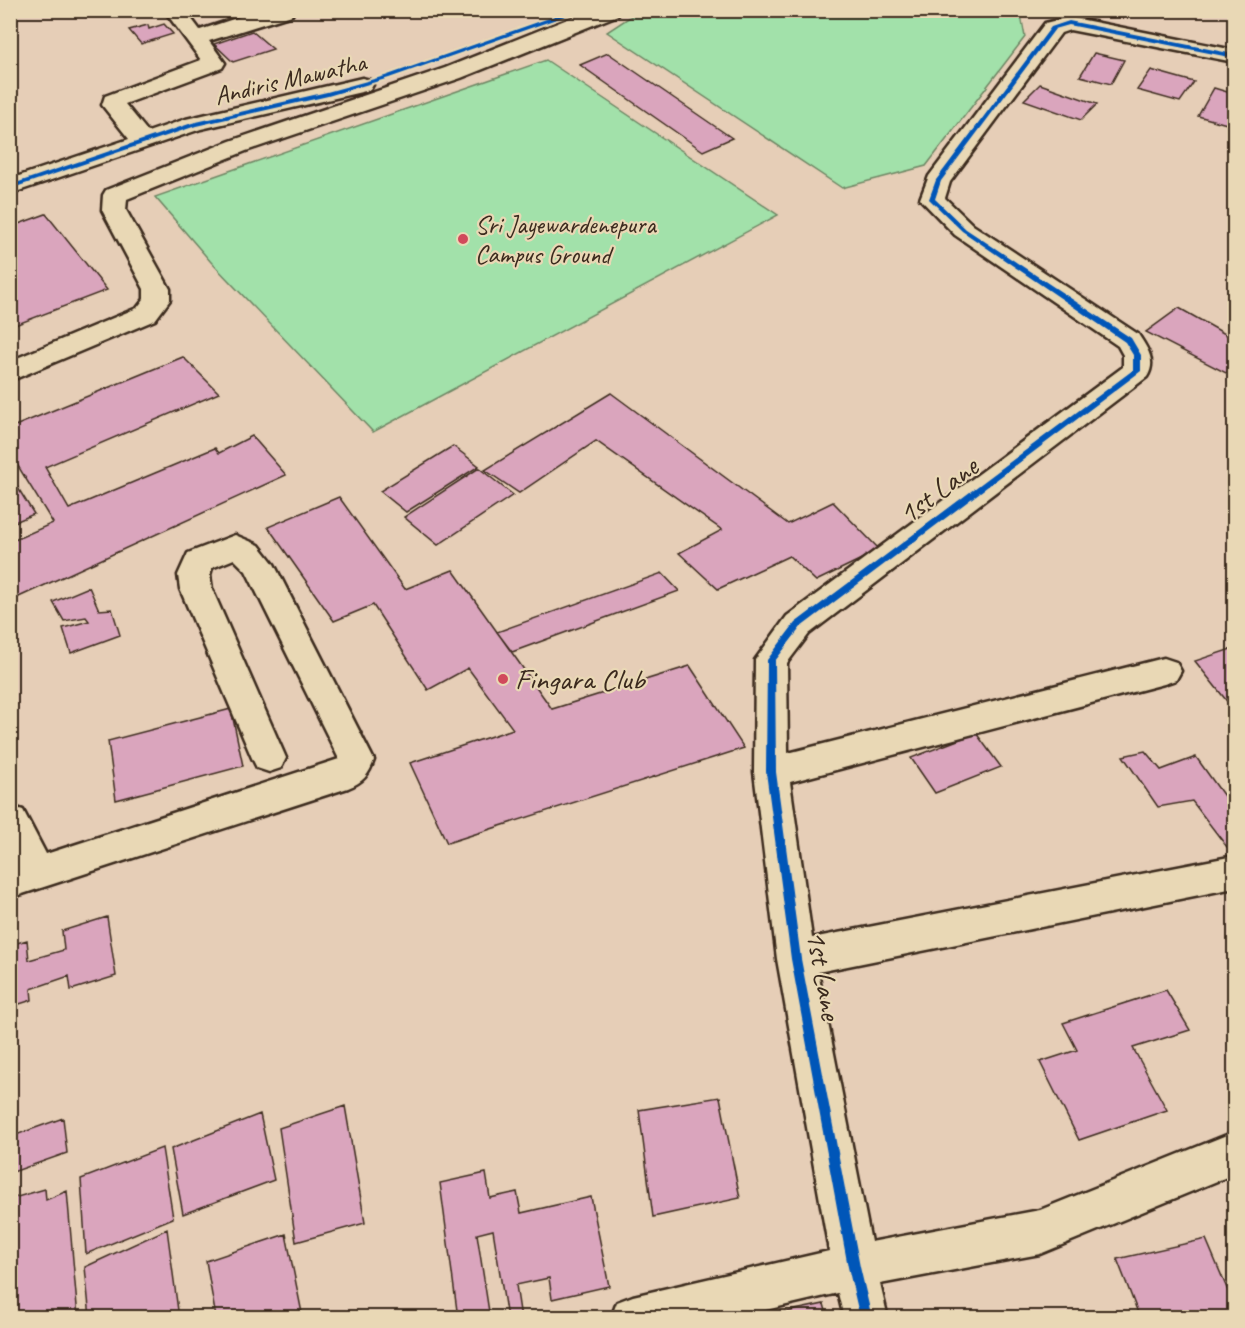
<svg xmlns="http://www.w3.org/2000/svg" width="1245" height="1328" font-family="Caveat,sans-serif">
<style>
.green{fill:#a2e1aa;stroke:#6e8664;stroke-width:1.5}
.building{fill:#daa5bd;stroke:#3b2a1e;stroke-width:1.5}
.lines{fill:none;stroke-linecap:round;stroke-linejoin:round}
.minor-casing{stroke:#3b2a1e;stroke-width:5}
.minor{fill:#e9d8b5;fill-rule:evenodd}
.cycleway-casing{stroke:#e9d8b5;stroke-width:4}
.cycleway{fill:#0057b8;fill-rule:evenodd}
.poi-dot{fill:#d1495b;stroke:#e9d8b5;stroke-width:2}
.labels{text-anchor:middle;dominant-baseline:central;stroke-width:4.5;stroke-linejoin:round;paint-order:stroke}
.far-street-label{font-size:26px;fill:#3b2a1e;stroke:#e9d8b5}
.far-poi-label{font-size:26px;fill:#3b2a1e;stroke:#e9d8b5;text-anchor:start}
.street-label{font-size:30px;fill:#3b2a1e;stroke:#e9d8b5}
.poi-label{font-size:30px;fill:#3b2a1e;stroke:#e9d8b5;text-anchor:start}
</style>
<rect width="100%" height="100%" fill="#e6ceb7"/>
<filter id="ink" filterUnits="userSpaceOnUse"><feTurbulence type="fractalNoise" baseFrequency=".0167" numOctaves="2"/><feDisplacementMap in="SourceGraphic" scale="12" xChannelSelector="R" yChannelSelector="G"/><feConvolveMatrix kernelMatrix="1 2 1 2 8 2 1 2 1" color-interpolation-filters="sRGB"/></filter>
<g filter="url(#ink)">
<path class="green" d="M1020,10L1025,37L926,166L842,188L607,32L639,11Z
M546,60L778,215L373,432L211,262L155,197Z"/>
<path class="building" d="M164,24L173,34L141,44L129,30L148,25L149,29Z
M252,31L273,49L233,62L214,44Z
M608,53L732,138L703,151L580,65Z
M1094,53L1124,60L1111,84L1080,76Z
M1151,70L1194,82L1180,102L1137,90Z
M1040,84L1097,104L1081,120L1024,100Z
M1214,88L1234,94V126L1198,116Z
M46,214L107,290L10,327V227Z
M1179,308L1234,339V368L1226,373L1146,332Z
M183,357L219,393L45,467L69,509L215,448L219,453L252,436L286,475L10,601V542L53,523L10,453V428Z
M611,393L788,524L833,502L880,550L816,581L789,556L718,589L679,553L722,530L596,441L519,493L485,470Z
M453,446L479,466L406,512L380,491Z
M479,468L513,495L438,545L404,517Z
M10,475L34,514L10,524Z
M339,497L405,589L453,570L552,709L690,666L744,748L447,843L410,763L513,729L468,668L428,690L373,605L334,621L268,527Z
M662,573L679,591L512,652L497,632Z
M89,587L99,610L112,609L120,635L71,653L63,628L89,621L86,617L64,621L53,602Z
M1234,648V710L1195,661Z
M231,709L243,766L116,800L108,741Z
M976,733L1001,767L935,793L911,758Z
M1145,751L1161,770L1196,757L1234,810V843L1227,847L1192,801L1158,807L1123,756Z
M107,917L116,976L71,990L69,976L31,989L32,1000L10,1007V945L27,940L29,960L64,950L62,931Z
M1166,990L1190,1030L1133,1048L1167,1110L1079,1140L1040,1062L1077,1050L1063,1023Z
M720,1097L740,1198L653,1217L639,1110Z
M345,1106L365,1223L296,1242L279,1128Z
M260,1114L274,1180L183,1214L171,1149Z
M63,1118L67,1153L10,1173V1137Z
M162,1148L173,1218L86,1254L81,1179Z
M486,1173L490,1198L517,1192L521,1213L591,1197L609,1286L552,1299L549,1278L516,1285L521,1318H507L493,1230L477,1234L489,1312L458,1318L440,1183Z
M45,1189L46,1200L67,1191L78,1318H10V1199Z
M167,1229L179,1318H90L85,1267Z
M286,1234L303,1318H216L206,1261Z
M1206,1239L1234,1305V1318H1140L1117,1259Z
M824,1304L828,1318H757Z"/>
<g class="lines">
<g class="minor-casing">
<path id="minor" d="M164,10H185L200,30L261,10H294L292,15L209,41L225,63L222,68L125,104L148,132L186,119L362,78L370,80L373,85L370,90L201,129L10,194V179L129,139L102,105L105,96L201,60Z
M590,10H620L618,15L461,78L246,151L127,199L126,210L170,289V300L155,320L10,381V361L137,308L144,299V289L102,210L103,195L106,190L230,141L445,68Z
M1069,17L1234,50V62L1070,30L1061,33L950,182L945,198L973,225L1138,334C1147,348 1157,361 1147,377L809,634L787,663L788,753L1164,658L1176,662L1181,671L1176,680L1164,684L790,782L812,938L1234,856V888L818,972L871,1242L1040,1210L1234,1132V1174L1040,1254L880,1284L888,1318H844L838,1293L731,1318H611L617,1302L633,1296L829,1251L777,959L754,772L755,660L787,616L1123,367V355L1118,346L955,235L920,199L929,176L1045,23Z
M235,535L259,545L274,564L374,760C369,775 363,782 348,788L10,898V866L14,864L10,858V806L23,810L46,854L339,759L246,571L234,559L212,568L210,575L212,589L286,758L281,768L269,772L257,768L252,758L180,589L178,575L188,553Z"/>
</g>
<use href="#minor" class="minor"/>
<g class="cycleway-casing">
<path id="cycleway" d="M572,10H582L389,78L328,96L196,126L10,189V185L192,123L327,92L385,76Z
M1069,21L1234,54V58L1069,25L1055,29L941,181L935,199L966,229L1131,338L1141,355V371L801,627L775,661L776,772L801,959L860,1267L872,1318H860L848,1267L791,959L766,772L767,660L795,623L1133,370V355L1125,342L962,231L929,199L936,180L1051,27Z"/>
</g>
<use href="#cycleway" class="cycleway"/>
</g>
</g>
<g class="poi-dot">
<circle cx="463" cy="239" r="6"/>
<circle cx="503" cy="679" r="6"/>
</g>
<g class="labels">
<g class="far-street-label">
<text transform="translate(290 79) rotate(-13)">Andiris Mawatha</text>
</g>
<g class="far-poi-label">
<text x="475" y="224">Sri Jayewardenepura<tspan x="475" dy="30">Campus Ground</tspan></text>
</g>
<g class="street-label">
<text transform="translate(938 490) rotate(-37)">1st Lane</text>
<text transform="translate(824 975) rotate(80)">1st Lane</text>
</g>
<g class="poi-label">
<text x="515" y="679">Fingara Club</text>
</g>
</g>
<rect width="1245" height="1328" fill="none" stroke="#e9d8b5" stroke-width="36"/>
<rect x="18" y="18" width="1209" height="1292" fill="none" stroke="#3b2a1e" stroke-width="2" filter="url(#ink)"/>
</svg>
